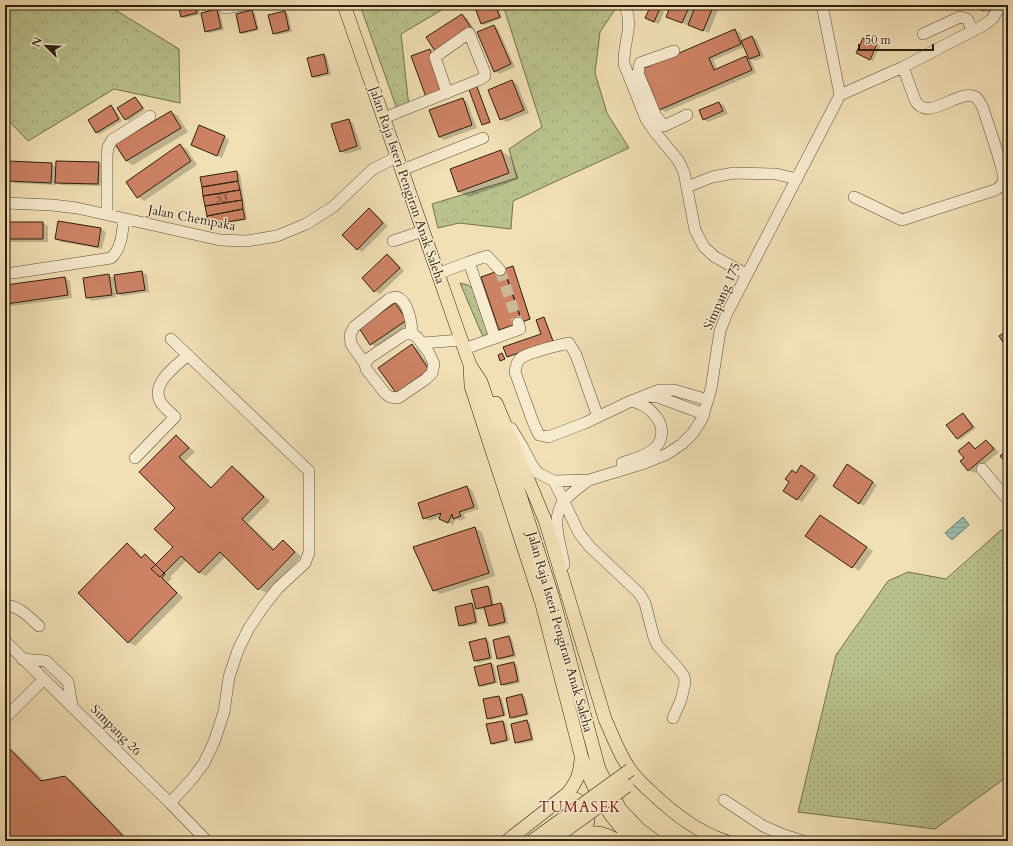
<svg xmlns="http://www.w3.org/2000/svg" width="1013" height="846" font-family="Cardo,serif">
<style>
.grass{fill:url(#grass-dots);stroke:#73704e}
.forest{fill:url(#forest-crowns);stroke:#73704e}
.water{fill:url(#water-rules);stroke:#6f7e6e}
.shadow{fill:#0003;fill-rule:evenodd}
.building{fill:#cd8264;stroke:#2d1f0e}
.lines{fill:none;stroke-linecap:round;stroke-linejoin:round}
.minor-tunnel{stroke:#cab994;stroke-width:11;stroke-dasharray:11 5.5;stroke-linecap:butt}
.minor-casing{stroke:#5e4f38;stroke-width:12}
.major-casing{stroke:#2d1f0e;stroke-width:14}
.minor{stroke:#f6eacf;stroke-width:11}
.major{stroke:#f1dfb5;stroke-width:13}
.major-bridge-casing{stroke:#2d1f0e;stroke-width:14;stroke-linecap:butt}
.major-bridge{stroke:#f1dfb5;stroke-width:13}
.labels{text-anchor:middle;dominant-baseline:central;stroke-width:3;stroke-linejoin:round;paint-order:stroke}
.number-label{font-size:11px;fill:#553824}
.street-label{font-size:13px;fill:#2d1f0e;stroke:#f6eacf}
.quarter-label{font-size:15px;letter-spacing:1px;fill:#7a1f14;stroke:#f6eacf}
</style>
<defs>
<pattern id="grass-dots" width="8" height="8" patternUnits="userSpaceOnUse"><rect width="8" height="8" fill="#b9c28d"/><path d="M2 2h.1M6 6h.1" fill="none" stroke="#9fa678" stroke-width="1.8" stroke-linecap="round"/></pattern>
<pattern id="forest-crowns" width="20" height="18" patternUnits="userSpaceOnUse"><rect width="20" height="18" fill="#b9c28d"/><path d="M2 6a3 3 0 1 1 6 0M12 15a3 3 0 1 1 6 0" fill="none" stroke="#9fa678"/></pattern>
<pattern id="water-rules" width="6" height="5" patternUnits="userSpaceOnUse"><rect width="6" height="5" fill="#9bbdae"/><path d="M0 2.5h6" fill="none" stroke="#86a294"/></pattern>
</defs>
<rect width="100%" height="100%" fill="#f1dfb5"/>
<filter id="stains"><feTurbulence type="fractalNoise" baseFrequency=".005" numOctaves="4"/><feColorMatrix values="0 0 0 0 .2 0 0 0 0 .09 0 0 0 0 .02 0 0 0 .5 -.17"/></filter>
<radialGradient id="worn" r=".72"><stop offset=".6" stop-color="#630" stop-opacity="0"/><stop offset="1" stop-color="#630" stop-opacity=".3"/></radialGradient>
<path class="grass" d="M460,283L468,285L482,296L497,337L486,344Z
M1001,530L1008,532V776L935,829L798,812L836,655L888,581L908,572L946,579Z"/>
<path class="forest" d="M5,5H107L179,49L180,103L114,89L28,141L5,117Z
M360,5H450L401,34L409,107L397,109Z
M503,5H618L600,32L595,73L607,113L629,148L513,201L511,229L459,223L438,228L432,204L517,178L509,149L542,127Z"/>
<path class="water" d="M963,517L969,525L952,540L945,533Z"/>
<path class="shadow" d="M179,5H198L200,14L217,10L220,12L224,30L209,33L206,31L202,14L185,18L182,17Z
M477,5H497L502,18L485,25L482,23Z
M655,5H720L709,33L688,24L687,25L672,19L669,12L660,8L659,9L664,12L659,24L651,21L659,8Z
M974,5H995L991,14Z
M252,11L255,13L259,30L244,34L241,32L237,14Z
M285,12L288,14L292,32L277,35L274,33Z
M462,15L467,18L476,32L442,55Z
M494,26L498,29L515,67L499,74L495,71Z
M735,30L740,33L743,41L752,37L757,40L764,57L755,61L751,59L756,73L665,112L660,109ZM744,47L750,59L746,57L717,69L714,60Z
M878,45L880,46L873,61L871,60Z
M324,55L327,57L331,75L316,78L313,76Z
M512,81L517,84L529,113L506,122L501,119Z
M476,85L491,123L484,125H483Z
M135,98L138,100L145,110L129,121L126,119Z
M463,99L467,102L477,128L444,140L439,137Z
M719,103L724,105L728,114L708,122L704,119Z
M111,107L114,108L122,121L100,134L97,133L89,120Z
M171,112L178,116L188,132L133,165L126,161Z
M348,120L353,123L362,149L346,154L341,151Z
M225,137L229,140L222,158L197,147Z
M180,145L187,149L197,165L144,201L138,197Z
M501,151L511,157L519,179L469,197L459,192Z
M99,163L104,166L103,186L61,185L56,182V185L14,183L9,180L51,164L56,167Z
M237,172L240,174L247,220L212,226L209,225Z
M369,209L374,212L388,226L362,252L357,249Z
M5,223H43L48,226V242H8L5,240Z
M101,229L106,232L102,249L61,242L56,239Z
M387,255L392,258L404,271L380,294L375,291Z
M512,267L531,319L501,330L500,329Z
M142,272L147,275L149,292L122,296L116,292V297L92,301L87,298L109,275L116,279Z
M65,278L70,281L72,298L12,306L7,303L5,286Z
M396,304L400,307L411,323L376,347L371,344Z
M545,319L553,342L508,357L542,335Z
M412,346L417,348L434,373L402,396Z
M963,414L966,416L976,428L960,440L957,438Z
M176,436L182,440L195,452L185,461L212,488L232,467L239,471L270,501L248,523L275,549L283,541L289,545L301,557L266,593L259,589L226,556L206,576L200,573L187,560L170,577L172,579L168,582L183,598L135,646L128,642L127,545L134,548L143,558L145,555L157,564L174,547L177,508Z
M987,441L991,444L999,452L974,473L969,470L966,458L969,443L977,449Z
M852,468L877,485L864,506L859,503Z
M806,469L819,478L802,502L785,491L796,474Z
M467,487L472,490L479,509L464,514L465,519L459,521L456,519L453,525L445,521L441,517L429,521L424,518Z
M827,520L873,551L859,571L806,536Z
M475,528L482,532L495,576L440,594L434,590Z
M488,587L491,589L494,606L501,604L504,606L508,624L493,627L489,626L486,609L480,610L475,607L478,624L463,627L460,625L471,604L476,607Z
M509,637L512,639L516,657L501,660L498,659Z
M486,640L489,641L493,659L478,663L475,661Z
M513,663L517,665L520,683L505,686L502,684Z
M491,664L494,665L498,683L482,687L479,685Z
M522,695L525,697L529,715L514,719L511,717Z
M499,697L502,698L506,716L491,720L488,718L484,700Z
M527,721L530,723L534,741L519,744L516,742Z
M503,722L506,723L510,741L494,745L491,743Z
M6,746L13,750L44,781L65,777L72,781L130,841H9L5,837V747Z"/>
<path class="building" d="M178,5H195L197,13L181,17Z
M474,5H495L500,17L481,24Z
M651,5L660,8L654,22L645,18Z
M654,5H667L664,10Z
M671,5H690L682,23L666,17Z
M696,5H714L703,31L688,25Z
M972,5H986L984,11Z
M217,9L221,28L205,32L201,13Z
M252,10L257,29L240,33L236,14Z
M285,11L289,30L273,34L268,15Z
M462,14L472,29L436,53L426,37Z
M494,25L511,64L494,72L477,32Z
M735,29L741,44L709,58L714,70L746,56L752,70L659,110L642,69Z
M752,36L760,55L749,59L741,41Z
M863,38L877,44L870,60L856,53Z
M430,49L445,90L426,97L411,56Z
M324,54L328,73L312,77L307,58Z
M512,80L524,110L500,120L488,90Z
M476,84L490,122L482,125L468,87Z
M135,97L143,108L125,120L117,108Z
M463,98L472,125L439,137L429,110Z
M719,102L723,111L703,120L699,110Z
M111,105L119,119L96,133L88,120Z
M171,111L181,128L126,161L115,144Z
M349,119L357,146L340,152L331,124Z
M199,125L225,136L217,156L191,145Z
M180,144L191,161L137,198L126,182Z
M501,150L509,173L458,192L450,169Z
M9,161L52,163L51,183L8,181Z
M56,161L99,162L98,184L55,183Z
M237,171L238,181L202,187L200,177Z
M238,181L240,190L203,196L202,187Z
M240,190L242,200L205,206L203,196Z
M242,200L243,209L207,216L205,206Z
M369,208L383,223L357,250L342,235Z
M243,209L245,219L208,225L207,216Z
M58,221L101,228L98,247L55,239Z
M5,222H43V239H5Z
M387,254L400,268L374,292L362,278Z
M513,266L530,319L522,322L504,269Z
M504,269L522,322L499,330L481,277Z
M142,271L145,290L117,294L114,275Z
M109,274L112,295L86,298L83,278Z
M65,277L68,295L6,304L5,285Z
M395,303L407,320L370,345L359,328Z
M544,317L553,341L507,357L503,347L541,334L536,320Z
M1008,330V350L999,336Z
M412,344L429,370L396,393L378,368Z
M502,353L505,359L500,361L498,355Z
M963,413L973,427L957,439L946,425Z
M176,435L189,448L179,457L211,488L232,466L264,497L242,519L273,550L283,540L295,552L258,590L220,552L199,573L181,556L160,577L151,569L173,547L154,529L175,508L139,472Z
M986,440L994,449L968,471L960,461L964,458L958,451L969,442L975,449Z
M1008,449V465L1000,456Z
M847,464L873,482L859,504L833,486Z
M801,465L815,475L797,500L783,491L789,482L785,479L792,470L796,473Z
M467,486L474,507L459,512L461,516L453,519L452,514L448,523L439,519L441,513L423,519L418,503Z
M820,515L867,547L852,568L805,536Z
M475,527L489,573L433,591L413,547Z
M127,543L141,558L145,554L165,574L162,578L177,593L128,643L78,593Z
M488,586L492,605L476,609L471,590Z
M472,603L476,622L459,626L455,607Z
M501,603L505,622L489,626L484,607Z
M509,636L514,655L497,659L493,640Z
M486,638L490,658L474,661L469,642Z
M514,662L518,681L501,685L497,666Z
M491,663L495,682L479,686L474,667Z
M522,694L527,714L510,718L506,698Z
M499,696L504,715L487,719L483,699Z
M527,720L532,739L515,743L511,724Z
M503,721L507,740L491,744L486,724Z
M6,745L41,781L65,776L128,841H8L5,838Z"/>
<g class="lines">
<path class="minor-tunnel" d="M500,270L518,323"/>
<g class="minor-casing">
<path id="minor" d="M625,5C634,29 623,41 624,64L646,119L654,131L678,160L684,172L695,230L704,247L715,257L746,274
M225,8L245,5
M923,34L960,17L967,19L973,31
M674,51L640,63L638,73L656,116L664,126L687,115
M840,95L903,67L984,25L992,19L1001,5
M384,118L481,79L485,76V73L469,33L435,57L447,93
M402,170L483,138
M687,187L712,177L734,173L776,174L797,179
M854,197L902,220L995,190C999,188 1002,186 1003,181C1006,172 986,120 983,108C980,103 978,97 973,96C956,91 927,123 915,100L903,67
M5,203L52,205L77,208L220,240L247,241L277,236L306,224L333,207L373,169L397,157
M107,214V155L108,147L112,140L150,116
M393,241L423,231
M469,262L487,256L500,270
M13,273L111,258C122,248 122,233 124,219
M437,274L469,262L495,338L464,349
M405,334H412L417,337L429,353L434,364L432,373L426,379L398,398L390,397L385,393L366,369L365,364L369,358Z
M495,338L520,329L518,323
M423,343L461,340
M365,364L351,344L350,335L354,327L389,299C391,298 393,297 395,297C408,298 412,324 412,334
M647,396L658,397L704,414
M598,417L576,355L569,343C559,345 527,353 521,358C516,362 516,367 515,372L533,422L539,435L548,437L585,423L631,401L659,390H674L708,400
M511,428L522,446L532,465L538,473L554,481L589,480L645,463L667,454L682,444L693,433L702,419L711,389L720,331L727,313L840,95L822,5
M135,458L175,417C171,413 163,407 160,401C151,383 176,366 188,355
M622,463C633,459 648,456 656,447C672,428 651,404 631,401
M982,469L1008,500
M554,481L579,533L590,547L639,593L645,603L654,638L658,646L678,668L684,676L685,683L681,700L673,718
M564,565C561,544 549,518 565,500C572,492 581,486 589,480
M5,605C19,606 29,617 39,626
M5,641L170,803L207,841
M22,659L46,661L68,682L72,706
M5,718L44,679
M724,800L763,826L784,835L803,841
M170,803L192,779L204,763L214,742L224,712L229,677L238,650L249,628L263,607L278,588L305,563L309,553V471L171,339
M1005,841L1008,839"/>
</g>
<g class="major-casing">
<path id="major" d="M344,5L470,365L481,382L521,498L553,598L599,769L620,809L639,829L655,841
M470,365L471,386L542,604L581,755C592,787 608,819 635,841
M496,403L545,520L605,719C613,736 619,755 631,771C637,779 644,786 652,793C673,813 697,832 725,841
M560,804C562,802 565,800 568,799C579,796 589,808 588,819C588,828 577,835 571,841
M577,839C594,830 601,831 618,841
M507,841L568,793C577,781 580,774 581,759"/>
</g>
<use href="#minor" class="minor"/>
<use href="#major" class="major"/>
<g class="major-bridge-casing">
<path id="major-bridge" d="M532,841L630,770
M551,841L627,786"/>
</g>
<use href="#major-bridge" class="major-bridge"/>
</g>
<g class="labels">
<g class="number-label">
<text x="222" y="198">53</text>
</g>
<g class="street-label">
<text transform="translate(407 185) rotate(71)">Jalan Raja Isteri Pengiran Anak Saleha</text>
<text transform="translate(192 218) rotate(11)">Jalan Chempaka</text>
<text transform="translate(722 296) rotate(-66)">Simpang 175</text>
<text transform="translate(560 632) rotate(74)">Jalan Raja Isteri Pengiran Anak Saleha</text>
<text transform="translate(116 730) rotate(45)">Simpang 26</text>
</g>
<g class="quarter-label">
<text x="580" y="807">TUMASEK</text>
</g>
</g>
<rect width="1013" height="846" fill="none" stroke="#f1dfb5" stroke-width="20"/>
<rect x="6" y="6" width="1001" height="834" fill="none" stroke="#2d1f0e" stroke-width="2"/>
<rect x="10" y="10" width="993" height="826" fill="none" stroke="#2d1f0e"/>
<g transform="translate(46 46) rotate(294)" stroke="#f6eacf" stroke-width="3" paint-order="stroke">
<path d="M0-3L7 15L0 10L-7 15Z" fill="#2d1f0e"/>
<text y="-6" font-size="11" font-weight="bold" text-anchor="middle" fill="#2d1f0e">N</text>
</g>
<path d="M859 44v6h74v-6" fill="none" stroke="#2d1f0e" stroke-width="2"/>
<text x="865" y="44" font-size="12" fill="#2d1f0e" stroke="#f6eacf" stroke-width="3" paint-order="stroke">50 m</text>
<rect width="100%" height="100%" filter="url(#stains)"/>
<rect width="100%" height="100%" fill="url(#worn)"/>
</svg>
